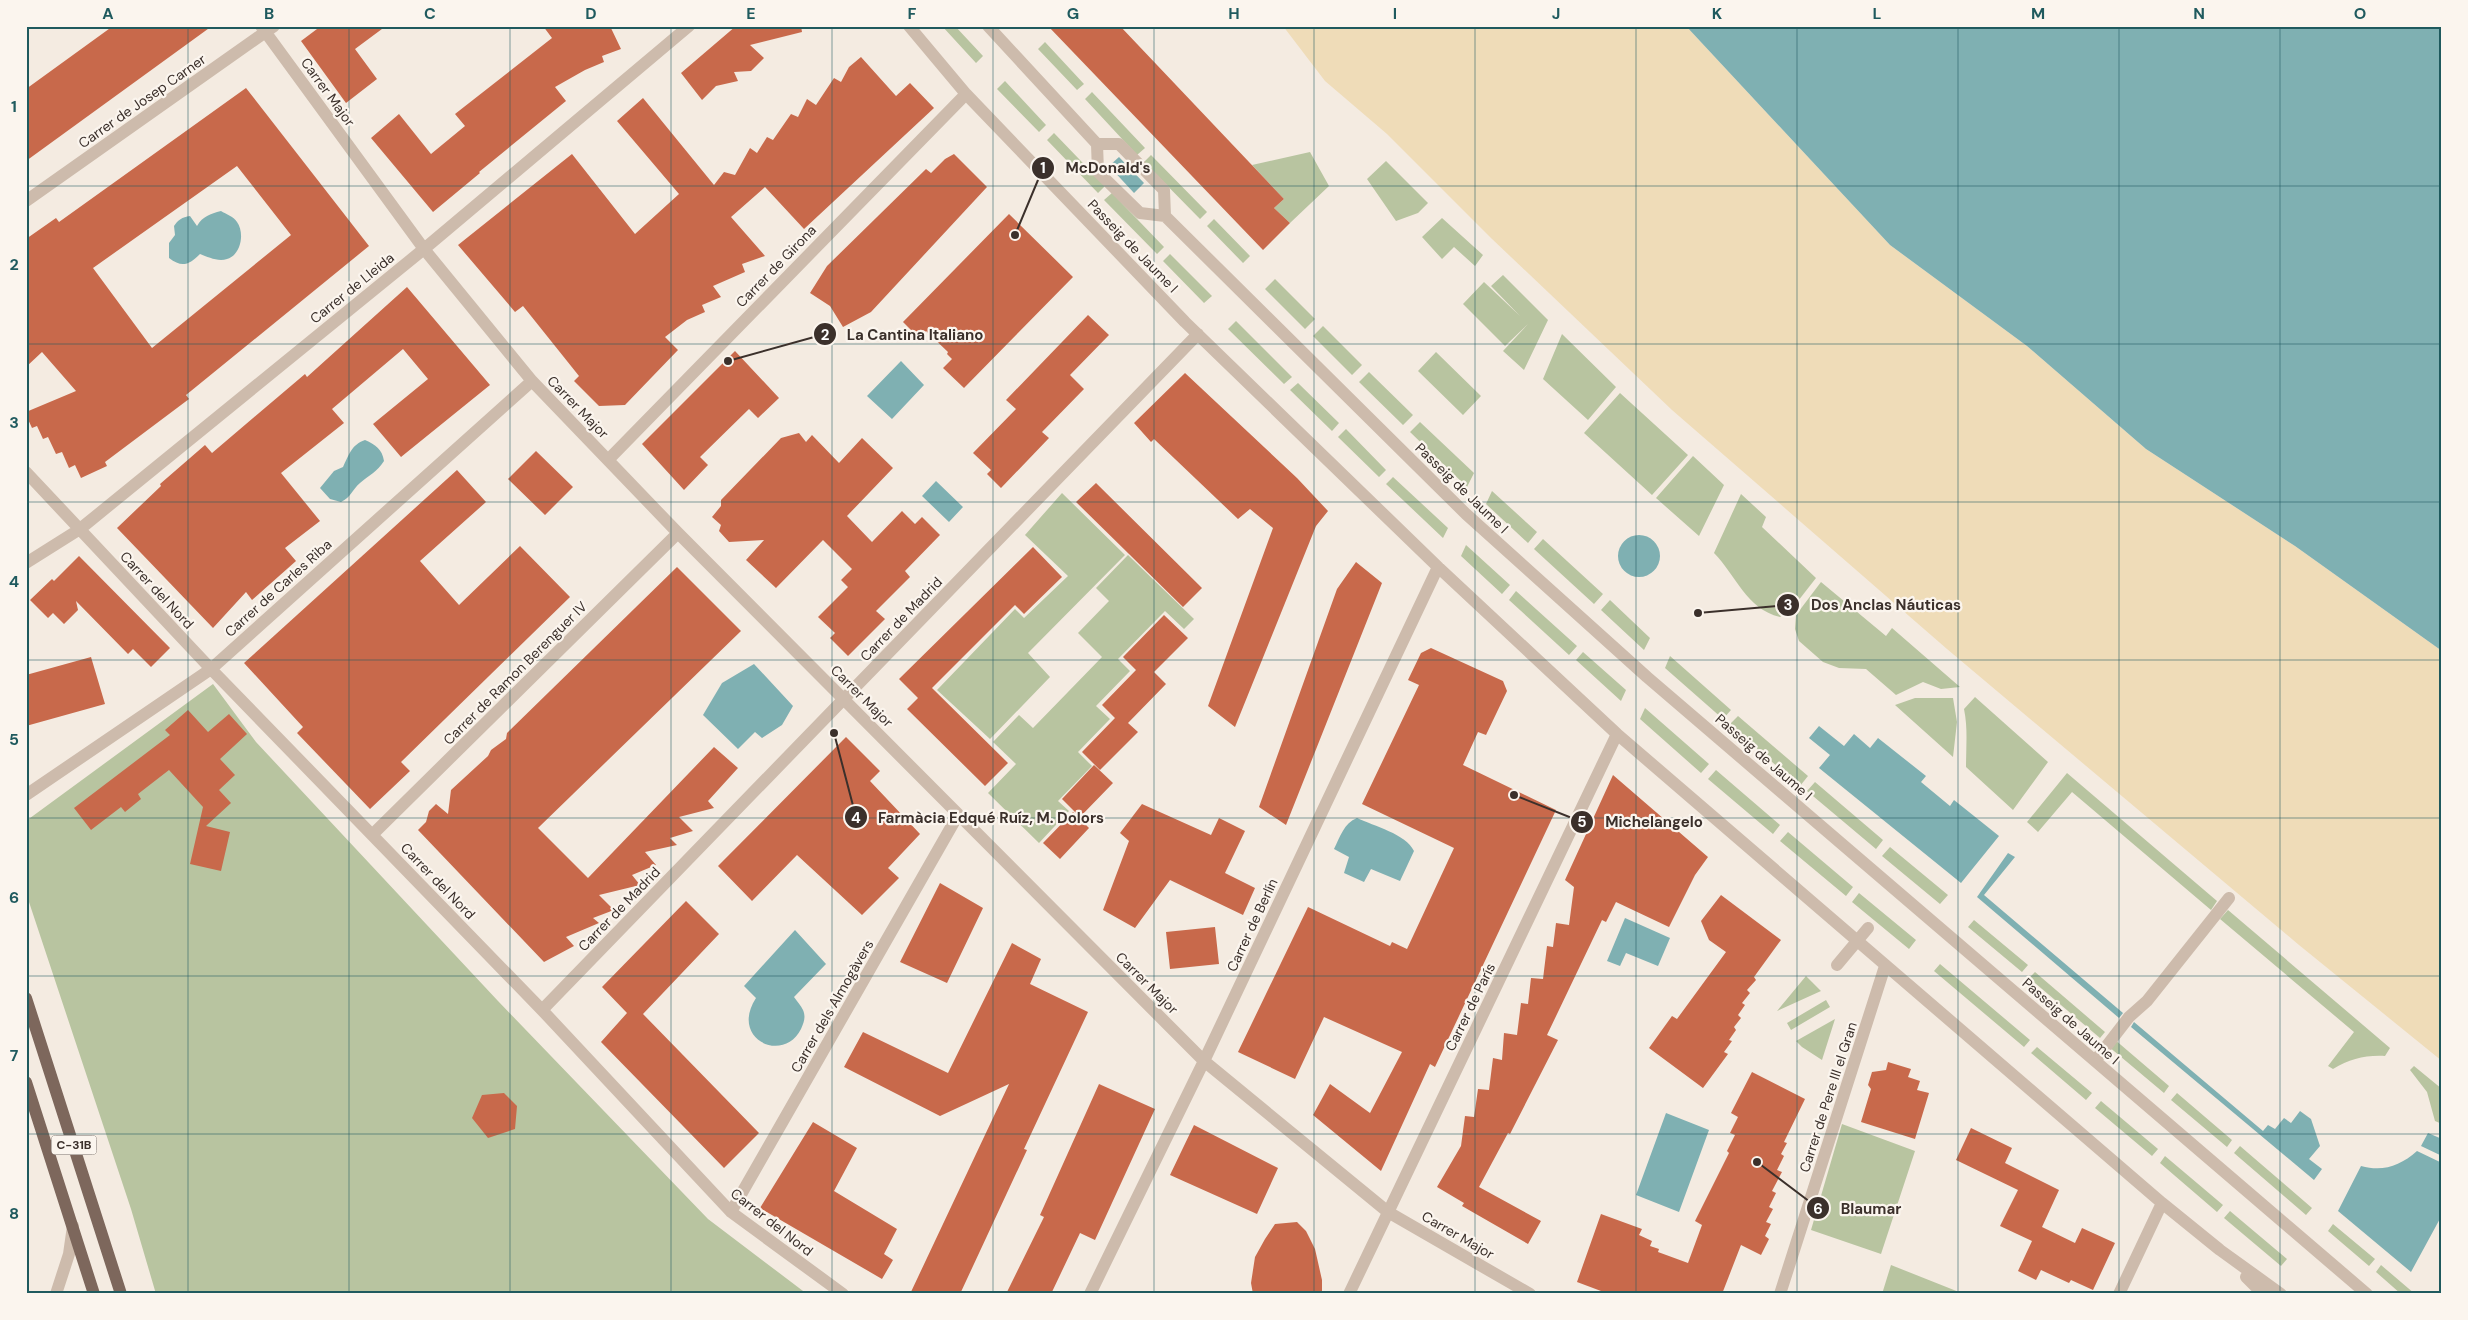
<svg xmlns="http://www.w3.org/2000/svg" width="2468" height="1320" font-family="'DM Sans',sans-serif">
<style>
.green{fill:#b8c4a0}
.sand{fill:#efdcb8}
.water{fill:#7fb0b2}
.building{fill:#c8694b;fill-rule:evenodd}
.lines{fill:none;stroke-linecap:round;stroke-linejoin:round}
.minor{stroke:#cdbbac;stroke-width:12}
.major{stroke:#7d675c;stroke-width:12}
.grid{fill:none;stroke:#1f5a5e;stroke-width:1;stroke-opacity:0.55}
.labels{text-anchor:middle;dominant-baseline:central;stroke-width:4.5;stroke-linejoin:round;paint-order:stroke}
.shield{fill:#fbf5ee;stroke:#756b66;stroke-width:1}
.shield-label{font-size:12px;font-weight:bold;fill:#3b302b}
.street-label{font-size:14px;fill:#3b302b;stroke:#fbf5ee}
.leader{fill:none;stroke:#3b302b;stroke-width:2}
.callout-dot{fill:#3b302b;stroke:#fbf5ee;stroke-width:2}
.mark-label{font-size:15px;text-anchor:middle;font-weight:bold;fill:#fff}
.callout-label{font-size:15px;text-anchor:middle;font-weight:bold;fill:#3b302b;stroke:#fbf5ee;stroke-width:4.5;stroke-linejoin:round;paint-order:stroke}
.neatline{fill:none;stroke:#1f5a5e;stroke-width:2}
.grid-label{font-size:16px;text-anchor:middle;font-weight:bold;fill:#1f5a5e}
</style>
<rect width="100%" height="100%" fill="#f4ebe1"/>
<path class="green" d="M942,26H955L983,56L976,63Z
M1045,42L1084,84L1077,90L1038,49Z
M1005,81L1046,125L1039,132L997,89Z
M1092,92L1145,148L1137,155L1085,99Z
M1054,133L1105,186L1098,193L1047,140Z
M1310,152L1329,186L1290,223L1274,208L1284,199L1252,165Z
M1151,155L1207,212L1200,219L1144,162Z
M1386,161L1428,203L1418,213L1396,221L1367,179Z
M1112,193L1164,247L1157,254L1104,200Z
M1442,218L1483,255L1475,266L1454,247L1442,259L1422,237Z
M1214,219L1250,256L1243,263L1207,226Z
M1170,254L1212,296L1204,303L1163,261Z
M1503,275L1548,320L1524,370L1503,351L1528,324L1505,346L1463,304L1484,282L1520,316L1491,286Z
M1275,279L1315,319L1305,329L1265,289Z
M1236,321L1292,377L1284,384L1228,329Z
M1323,326L1362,365L1352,375L1313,336Z
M1562,334L1616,387L1588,420L1543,379Z
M1436,352L1481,396L1463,415L1418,371Z
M1369,372L1413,415L1403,425L1359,382Z
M1298,383L1339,423L1332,431L1290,390Z
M1620,393L1688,455L1652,495L1584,433Z
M1420,422L1474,473L1467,487L1410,432Z
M1346,429L1386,470L1379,477L1338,437Z
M1693,456L1724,485L1699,536L1656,498Z
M1393,477L1448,528L1443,538L1386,484Z
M1492,491L1537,532L1528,543L1486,504Z
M1062,493L1125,555L1028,653L1050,677L990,739L937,690L1015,609L1024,618L1068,576L1025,535Z
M1741,494L1766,517L1762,527L1816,578L1791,610L1780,617C1746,609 1736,575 1714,553Z
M1543,539L1603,594L1594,604L1534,549Z
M1466,545L1510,585L1502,594L1461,556Z
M1128,555L1194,619L1184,629L1165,611L1118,659L1130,671L1096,706L1110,719L1078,752L1092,766L1058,801L1069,811L1039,843L988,793L1016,764L993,742L1019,715L1033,728L1102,657L1078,633L1109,601L1096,588Z
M1821,582L1886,636L1892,628L1960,687L1941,689L1923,682L1896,695L1866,669L1839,668L1823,662L1799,641L1795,629L1796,615Z
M1516,591L1577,646L1569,655L1509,600Z
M1610,600L1650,638L1644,650L1601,610Z
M1583,652L1626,690L1621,701L1576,660Z
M1670,656L1731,710L1723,719L1665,668Z
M213,684L256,742L498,1001L708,1219L807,1294H156L131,1209L26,893V821Z
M1975,697L2048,762L2013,810L1966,767C1966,747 1968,728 1964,709Z
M1915,698H1953L1957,722L1953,757L1895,705Z
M1645,708L1709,764L1701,773L1640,719Z
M1738,716L1808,776L1800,786L1729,725Z
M1716,770L1780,825L1773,834L1708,779Z
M2067,773L2217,901L2211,910L2072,792L2038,832L2027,822Z
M1815,782L1883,840L1876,849L1807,791Z
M1788,832L1853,887L1846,896L1780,841Z
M1890,847L1948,895L1940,904L1882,856Z
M1859,893L1916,940L1909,949L1852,902Z
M2228,910L2390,1048L2385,1056C2365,1055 2350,1059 2333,1069L2328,1066L2354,1032L2220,919Z
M1974,920L2028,965L2022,972L1968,927Z
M1940,964L2030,1040L2024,1047L1934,971Z
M2035,972L2105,1032L2100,1038L2029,978Z
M1806,976L1821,991L1777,1011Z
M1826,1000L1830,1007L1791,1030L1787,1023Z
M1835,1019L1822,1060L1802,1047L1796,1041Z
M2114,1039L2169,1086L2164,1093L2108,1046Z
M2037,1047L2092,1093L2086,1100L2031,1053Z
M2414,1066L2442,1089V1124L2435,1121L2427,1092L2410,1070Z
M2177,1093L2232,1140L2227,1147L2171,1100Z
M2101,1101L2158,1149L2152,1156L2095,1108Z
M1842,1124L1915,1151L1881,1254L1811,1230Z
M2240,1146L2312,1208L2306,1215L2234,1153Z
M2165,1156L2223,1205L2217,1212L2160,1163Z
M2230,1211L2287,1259L2281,1266L2224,1218Z
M2333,1224L2375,1259L2369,1266L2328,1231Z
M1891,1265L1964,1294H1882Z
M2381,1265L2415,1294H2401L2376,1272Z"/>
<path class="sand" d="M1283,26H1686L1890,245L2027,346L2146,449L2295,546L2442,651V1061L2299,945L1947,649L1672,410L1491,238L1387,134L1325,81Z"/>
<path class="water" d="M1686,26H2442V651L2295,546L2146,449L2027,346L1890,245Z
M1119,157L1144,183L1134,193L1109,166Z
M221,211C226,214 234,217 237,222C245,233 241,255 227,259C218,262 208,257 200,254C189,265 182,268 169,258V243L175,235L174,226C178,220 182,217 190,216L197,226C203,216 210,214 221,211Z
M901,361L924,385L892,419L867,396Z
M365,440C376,445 382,449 384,461C377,472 369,475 360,483C352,490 351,497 341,502L330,499L320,488L334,471L343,467C349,455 351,445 365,440Z
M936,481L963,507L949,522L922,496Z
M1618 556a21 21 0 1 1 42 0a21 21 0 1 1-42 0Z
M754,664L793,706L782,725L762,738L755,732L738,749L703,715L722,683Z
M1819,726L1844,746L1854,734L1870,748L1878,738L1926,776L1921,782L1950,806L1954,800L1999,836L1961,883L1819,768L1830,755L1809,738Z
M1357,818C1374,826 1406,834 1414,851L1400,881L1371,869L1364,882L1344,873L1349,857L1334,849C1340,837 1344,823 1357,818Z
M2008,853L2015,857L1984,895L2123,1013L2119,1018L1977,897Z
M1625,918L1670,938L1658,966L1626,953L1620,966L1607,961Z
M795,930L826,964L794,997C797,1001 801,1006 803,1010C806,1017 804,1022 801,1029C784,1064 729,1040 756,998L744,986Z
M2134,1022L2263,1131L2268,1125L2275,1129L2284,1118L2291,1123L2300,1111L2311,1119L2320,1146L2309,1159L2322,1169L2314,1180L2131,1027Z
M1666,1113L1709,1130L1679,1212L1636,1195Z
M2428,1133L2442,1139V1156L2421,1146Z
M2417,1151L2442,1163V1215L2411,1272L2338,1211L2361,1166C2383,1172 2400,1166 2417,1151Z"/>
<path class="building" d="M113,26H212L26,161V89Z
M321,26H386L355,49L377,79L346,103L301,41Z
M543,26H610L621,49L602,56L604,62L585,70L555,87L566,101L479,172L480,173L433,212L371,138L399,114L431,154L465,126L455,114L552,38Z
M736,26H801L802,32L750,45L764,58L751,71L734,72L738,81L716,86L702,100L681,73Z
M1048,26H1120L1284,199L1274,208L1290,223L1263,250Z
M861,57L896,96L910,83L934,108L804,229L765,187L731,217L765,256L742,264L745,272L713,286L721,297L702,305L705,312L687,320L665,337L678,350L625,405L599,406L574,381L579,376L523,306L515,312L458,245L572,154L635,234L679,194L617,121L643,98L714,185L724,172L735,175L750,148L757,153L767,137L773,140L791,114L798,117L807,99L816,105L834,78L841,82L849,67Z
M246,88L369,246L186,395L189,399L105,462L107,466L81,478L75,465L69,468L62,452L56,454L48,437L43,439L37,426L32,428L26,415V412L76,391L42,352L26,367V239L56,218L59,222ZM237,166L291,235L152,348L93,268Z
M954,154L987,187L871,312L843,327L830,306L810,293L827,266L926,169L931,173L945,159Z
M1009,214L1073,277L964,388L943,368L952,359L947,354L948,352L926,331L919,338L903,322Z
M407,287L490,385L401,457L373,424L428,379L403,349L332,409L344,423L281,473L320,521L285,548L296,561L252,600L246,592L213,628L117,528L161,486L160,484L205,445L212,453L305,374L307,377Z
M1088,315L1109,335L1070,375L1084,389L1042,432L1049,438L1001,488L987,474L991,470L973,453L1016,409L1006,400Z
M735,351L779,398L758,418L749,409L700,457L708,465L684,490L642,444Z
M1185,373L1297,478L1328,511L1316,526L1235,727L1208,706L1273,528L1250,509L1238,519L1154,439L1151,442L1134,423Z
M799,433L806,442L812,435L839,463L862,438L893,468L847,516L872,542L902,511L915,524L922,517L940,535L905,571L910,577L876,611L885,619L848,656L830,638L835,633L818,617L848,587L841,580L852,569L823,540L776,588L746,560L764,540L729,542L719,531L721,525L712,517L721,506V500L781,438Z
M536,451L573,487L545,515L508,479Z
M457,470L486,502L420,561L459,605L520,546L570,597L401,762L410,771L370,809L297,733L303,727L244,663Z
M1096,483L1202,588L1183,607L1076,502Z
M1033,547L1062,577L1024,614L1015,605L932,688L1008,763L985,786L907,709L918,698L899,679Z
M79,556L170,648L151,667L133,649L128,654L76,601L78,610L64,624L53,613L48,618L30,600L52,579L54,581Z
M1356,562L1382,583L1286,825L1259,807L1337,589Z
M677,567L741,631L538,828L588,878L714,747L738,768L708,801L714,808L679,817L693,831L670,838L677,845L645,852L656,865L632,875L640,885L599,895L614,910L593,918L599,923L566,937L574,946L544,962L418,830L426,822L429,811L436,804L448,814L451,790L488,756L491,750L506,739L507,733Z
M1164,615L1188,638L1154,672L1166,684L1128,723L1138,732L1100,770L1082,752L1115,718L1102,705L1136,670L1123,657Z
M1431,648L1503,681L1507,691L1486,735L1478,732L1463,765L1556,810L1435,1067L1430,1064L1381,1171L1313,1115L1330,1084L1370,1113L1402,1052L1324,1017L1295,1079L1238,1052L1308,907L1390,946L1392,942L1407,949L1454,848L1362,804L1419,685L1408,680L1421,653Z
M91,657L105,704L26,726V675Z
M188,710L208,732L229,714L247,734L220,759L235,775L219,790L231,803L206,826L230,832L221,871L190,864L203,807L169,770L138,794L141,799L125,812L121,807L91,830L74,808L170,735L165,730Z
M846,737L880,771L870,781L920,834L888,868L899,878L862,915L797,855L752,901L718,866Z
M1094,765L1113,783L1080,817L1062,799Z
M1613,775L1708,857L1695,875L1669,927L1616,902L1606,922L1602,920L1547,1035L1558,1040L1510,1134L1508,1133L1479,1187L1541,1221L1528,1244L1462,1206L1464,1203L1437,1187L1461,1146L1465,1116L1474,1117L1478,1089L1489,1090L1493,1058L1502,1060L1504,1033L1517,1035L1521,1003L1528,1004L1531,978L1543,979L1547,946L1553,947L1556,923L1569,925L1574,887L1565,880Z
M1142,804L1211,835L1219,818L1245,831L1225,873L1255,888L1243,915L1170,880L1135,928L1103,910L1129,841L1120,833Z
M1073,812L1089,828L1060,859L1043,843Z
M940,883L983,908L947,983L900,962Z
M1721,895L1781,940L1754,977L1756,980L1747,990L1750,993L1742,1003L1745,1005L1738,1015L1741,1018L1734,1027L1736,1030L1729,1040L1732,1041L1724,1052L1728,1054L1703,1088L1649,1048L1672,1016L1677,1019L1726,952L1709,940L1701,921Z
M686,901L719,934L643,1014L759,1133L724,1168L601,1042L627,1013L602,987Z
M1215,927L1219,964L1170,969L1166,932Z
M1012,943L1041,959L1030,984L1088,1012L1024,1149L1027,1150L960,1294H910L1009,1084L940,1116L844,1067L863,1032L948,1073Z
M1888,1062L1911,1069L1908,1077L1920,1081L1917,1090L1929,1093L1915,1139L1861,1122L1871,1089L1868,1085L1872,1072L1886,1070Z
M1752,1072L1805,1099L1784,1142L1787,1143L1781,1154L1784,1156L1777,1170L1782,1172L1772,1191L1776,1193L1769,1207L1773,1209L1766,1222L1771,1224L1765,1236L1769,1239L1761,1255L1741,1245L1722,1294H1609L1577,1282L1601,1214L1642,1229L1639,1235L1652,1241L1650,1246L1659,1249L1658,1252L1688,1263L1702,1225L1695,1221L1729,1153L1727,1151L1735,1135L1730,1133L1738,1117L1731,1113Z
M1099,1084L1155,1109L1095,1240L1080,1233L1051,1294H1006L1044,1217L1040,1215Z
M504,1093L517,1106L515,1129L488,1138L472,1118L482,1095Z
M813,1122L857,1148L834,1191L897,1229L884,1254L893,1260L882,1279L760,1208Z
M1194,1125L1278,1168L1257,1214L1170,1175Z
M1971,1128L2012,1148L2005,1163L2059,1190L2042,1227L2075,1243L2082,1228L2115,1243L2093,1290L2071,1280L2069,1283L2041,1270L2036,1280L2018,1271L2032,1241L2000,1226L2018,1190L1956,1160Z
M1297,1222L1306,1231L1315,1249L1322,1280V1294H1253L1251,1283L1255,1257L1265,1239L1275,1224Z"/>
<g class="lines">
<path class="minor" d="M261,26L424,249L532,381L678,533L1204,1061L1388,1212L1530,1294
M909,26L966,94L1185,322L1438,567L1617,734L2162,1203L2220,1250L2281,1294
M988,26L1097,144H1119L1164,190L1165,216L1466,514L1647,677L2367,1294
M1097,144L1098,172L1140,213L1165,216
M26,201L274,26
M608,460L966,94
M26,472L211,669L542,1010L731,1212L843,1294
M26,563L80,529L424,249L689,26
M26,795L211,669L532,381
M372,835L678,533
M1837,965L1868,928
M542,1010L1198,334
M2095,1061L2129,1017L2147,1001L2229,898
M731,1212L958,815
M2246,1277L2263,1294
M56,1294L69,1254L73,1226
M1090,1294L1204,1061L1438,567
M1349,1294L1617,734
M1780,1294L1885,966
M2119,1294L2162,1203"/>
<path class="major" d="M26,998L121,1294
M26,1082L94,1294"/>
</g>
<path class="grid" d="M188,26V1294M349,26V1294M510,26V1294M671,26V1294M832,26V1294M993,26V1294M1154,26V1294M1314,26V1294M1475,26V1294M1636,26V1294M1797,26V1294M1958,26V1294M2119,26V1294M2280,26V1294M26,186H2442M26,344H2442M26,502H2442M26,660H2442M26,818H2442M26,976H2442M26,1134H2442"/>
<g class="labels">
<rect class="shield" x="51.5" y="1135.5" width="45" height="19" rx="4"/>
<g class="shield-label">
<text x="74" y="1145">C-31B</text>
</g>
<g class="street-label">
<text transform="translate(328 92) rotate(54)">Carrer Major</text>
<text transform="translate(142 101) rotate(-35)">Carrer de Josep Carner</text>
<text transform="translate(1133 246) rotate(46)">Passeig de Jaume I</text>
<text transform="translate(776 266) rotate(-46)">Carrer de Girona</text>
<text transform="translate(352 288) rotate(-39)">Carrer de Lleida</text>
<text transform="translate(578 407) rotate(46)">Carrer Major</text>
<text transform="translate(1462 488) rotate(44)">Passeig de Jaume I</text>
<text transform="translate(278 588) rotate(-42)">Carrer de Carles Riba</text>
<text transform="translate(157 590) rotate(47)">Carrer del Nord</text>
<text transform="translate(901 619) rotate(-46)">Carrer de Madrid</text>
<text transform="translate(515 673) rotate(-45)">Carrer de Ramon Berenguer IV</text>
<text transform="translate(862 696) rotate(45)">Carrer Major</text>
<text transform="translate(1764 757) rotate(41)">Passeig de Jaume I</text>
<text transform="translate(438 881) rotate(46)">Carrer del Nord</text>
<text transform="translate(619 909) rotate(-46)">Carrer de Madrid</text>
<text transform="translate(1252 925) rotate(-65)">Carrer de Berlín</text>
<text transform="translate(1147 983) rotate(45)">Carrer Major</text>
<text transform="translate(832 1006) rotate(-60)">Carrer dels Almogàvers</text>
<text transform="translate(1470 1007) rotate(-64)">Carrer de París</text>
<text transform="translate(2071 1021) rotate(41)">Passeig de Jaume I</text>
<text transform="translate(1828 1097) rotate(-72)">Carrer de Pere III el Gran</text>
<text transform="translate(772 1222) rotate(38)">Carrer del Nord</text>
<text transform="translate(1458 1235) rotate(30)">Carrer Major</text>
</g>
</g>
<path class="leader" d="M1015 235L1043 168M728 361L825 334M1698 613L1788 605M834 733L856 817M1514 795L1582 822M1757 1162L1818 1208"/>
<g class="callout-dot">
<circle cx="1015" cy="235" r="5"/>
<circle cx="728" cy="361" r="5"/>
<circle cx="1698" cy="613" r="5"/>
<circle cx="834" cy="733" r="5"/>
<circle cx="1514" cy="795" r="5"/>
<circle cx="1757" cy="1162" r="5"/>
<circle cx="1043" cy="168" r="12"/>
<circle cx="825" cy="334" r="12"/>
<circle cx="1788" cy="605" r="12"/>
<circle cx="856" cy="817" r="12"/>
<circle cx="1582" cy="822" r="12"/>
<circle cx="1818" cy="1208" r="12"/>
</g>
<g class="mark-label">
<text x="1043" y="173">1</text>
<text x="825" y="340">2</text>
<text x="1788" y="610">3</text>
<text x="856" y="823">4</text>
<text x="1582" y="827">5</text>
<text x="1818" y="1214">6</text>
</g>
<g class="callout-label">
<text x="1108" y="173">McDonald's</text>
<text x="915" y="340">La Cantina Italiano</text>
<text x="1886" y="610">Dos Anclas Náuticas</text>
<text x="991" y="823">Farmàcia Edqué Ruíz, M. Dolors</text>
<text x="1654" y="827">Michelangelo</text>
<text x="1871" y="1214">Blaumar</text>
</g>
<rect width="2468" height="1320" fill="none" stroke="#fbf5ee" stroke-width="55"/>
<rect x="28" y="28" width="2412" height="1264" class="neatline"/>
<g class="grid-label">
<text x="108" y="19">A</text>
<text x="269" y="19">B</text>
<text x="430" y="19">C</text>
<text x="591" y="19">D</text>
<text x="751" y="19">E</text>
<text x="912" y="19">F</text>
<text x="1073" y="19">G</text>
<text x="1234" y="19">H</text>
<text x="1395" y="19">I</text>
<text x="1556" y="19">J</text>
<text x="1717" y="19">K</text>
<text x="1877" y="19">L</text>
<text x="2038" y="19">M</text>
<text x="2199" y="19">N</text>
<text x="2360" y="19">O</text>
<text x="14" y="112">1</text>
<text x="14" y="270">2</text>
<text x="14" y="428">3</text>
<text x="14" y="587">4</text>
<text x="14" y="745">5</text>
<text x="14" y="903">6</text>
<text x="14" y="1061">7</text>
<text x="14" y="1219">8</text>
</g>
</svg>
